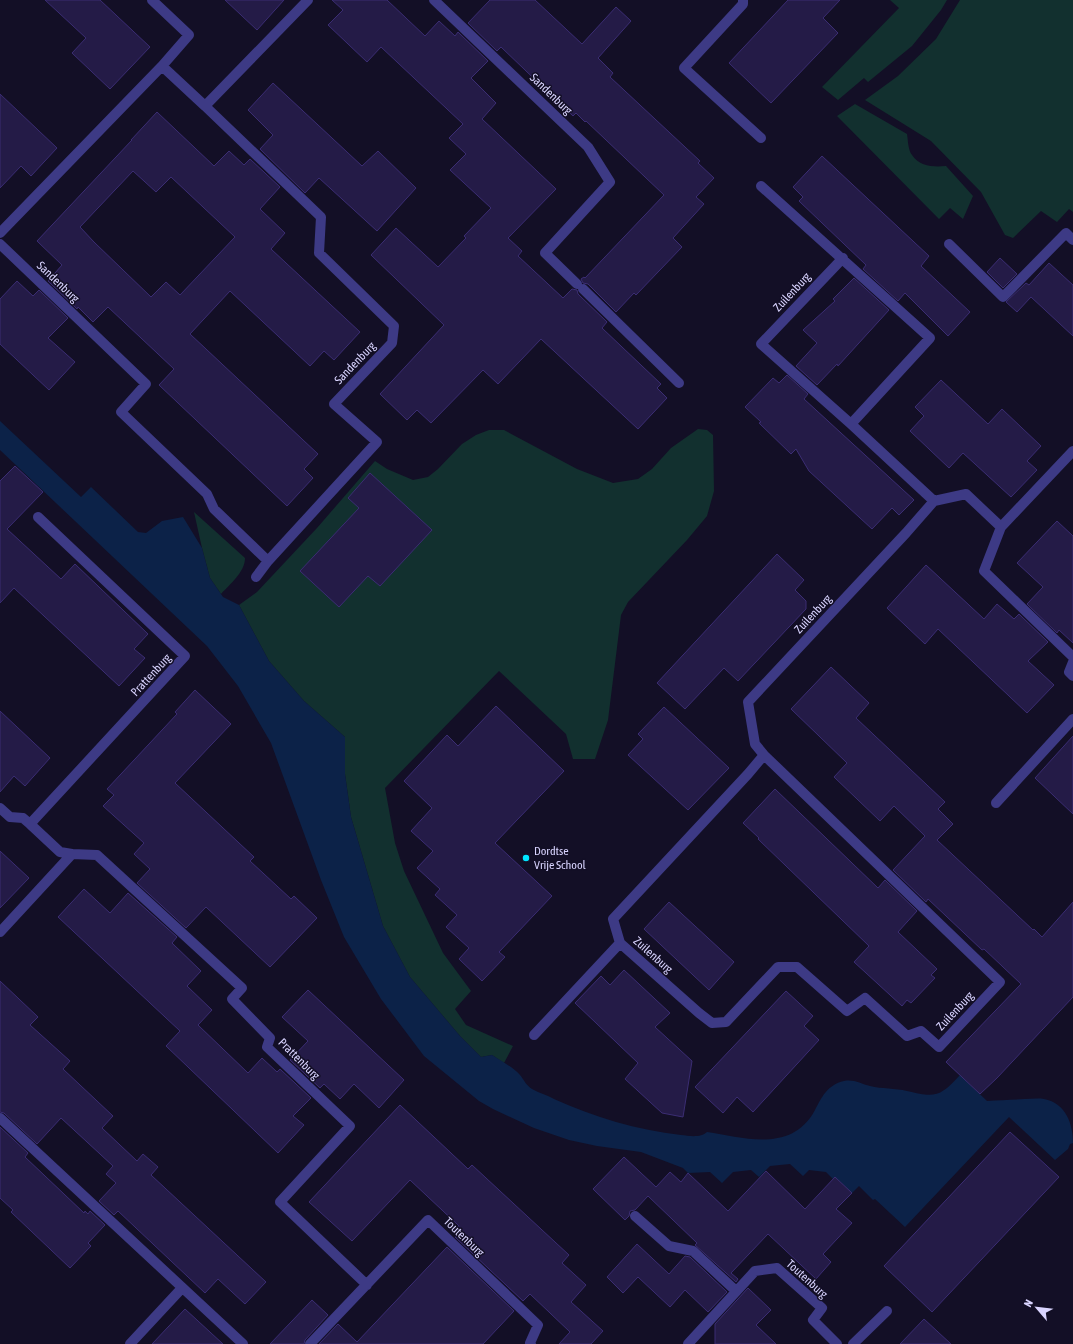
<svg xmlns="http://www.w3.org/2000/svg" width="1073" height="1344" font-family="'Asap Condensed',sans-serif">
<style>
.green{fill:#12302f}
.water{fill:#0c2248}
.building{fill:#241b47;stroke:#3b2d73;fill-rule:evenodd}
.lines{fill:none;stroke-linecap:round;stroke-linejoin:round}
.street{stroke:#3d3a85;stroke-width:10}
.poi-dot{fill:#00e5ff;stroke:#130f26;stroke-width:1.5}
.labels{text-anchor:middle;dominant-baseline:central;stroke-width:3;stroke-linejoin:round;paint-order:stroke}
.street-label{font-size:12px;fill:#d9d4ff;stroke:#130f26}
.poi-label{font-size:12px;fill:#d9d4ff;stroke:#130f26;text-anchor:start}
</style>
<rect width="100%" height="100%" fill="#130f26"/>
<path class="green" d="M890,0H947L941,10L912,46L868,82L864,78L838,100L822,87L899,8Z
M960,0H1073V212L1069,209L1057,222L1041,211L1013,238L1005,235L981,192L931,141L865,100L898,76L936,39Z
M855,104L907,134C908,140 908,150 912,155C920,167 934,167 946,166L973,196L963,219L950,208L939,219L837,116Z
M698,429L707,430L713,435L714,491L707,516L687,540L628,602L621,615L608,720L595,759H573L566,734L499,671L385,788L395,843L404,871L443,953L471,991L455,1009L466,1025L513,1046L504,1063L492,1055L481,1057L460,1036L410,977L383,926L351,817L345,774V737L304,701L269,661L239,605L257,592L317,528L375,461L387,469L413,480L428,477L438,469L462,444L476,435L489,430H504L577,469L613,483L638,479L652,469L671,448Z
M194,512L245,558C245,572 230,584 221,594L210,578L202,548Z"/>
<path class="water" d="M0,421L81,497L91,487L138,532L146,533L162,521L183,517L202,548L210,578L223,597L239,605L269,661L304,701L345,737V774L351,817L383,926L410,977L460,1036L481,1057L492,1055C501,1061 513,1067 520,1075C524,1080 526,1085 532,1089C539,1093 547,1095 554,1099C594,1117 637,1130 681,1135C689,1136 701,1138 707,1132C745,1138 792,1153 815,1110C822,1097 827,1085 844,1081C854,1079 861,1084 870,1086C882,1089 895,1088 907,1091C935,1098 940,1097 960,1075L987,1101C1000,1100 1012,1100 1025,1099C1031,1099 1038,1098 1044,1099C1066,1103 1073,1124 1073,1143L1070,1144L1068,1149L1055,1160L1009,1117L905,1227L875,1199L873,1200L859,1186L852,1193L835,1177L833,1179L826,1172L809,1170L803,1176L790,1164L770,1166L759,1177L751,1170L733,1172L722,1183L710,1172L688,1173L683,1168L641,1152L597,1146L569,1140L534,1128L493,1109L479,1101L424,1056L381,999L344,937L321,880L271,743L238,686L207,646L0,450Z"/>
<path class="building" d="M45,0H100L150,47L110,89L72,53L86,38Z
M225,0H284L257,30Z
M332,0H387L425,36L439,21L455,36L458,32L488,61L471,78L496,103L482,119L556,189L508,238L522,251L518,256L563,298L572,289L577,290L578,294L607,322L602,328L661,384L657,388L667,398L638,429L541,339L498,384L483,370L431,423L417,410L407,420L380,394L444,325L371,255L396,228L438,267L466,238L464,236L491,208L450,170L466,154L449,138L463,124L381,47L367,62L328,25L343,10Z
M490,0H535L582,44L616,7L631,21L598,58L613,73L610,77L700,161L698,163L714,178L696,197L704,204L673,238L682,247L636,295L634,293L616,312L588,284L583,283L581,279L584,277L585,278L664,195L586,121L585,122L576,113L573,116L501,47L497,51L468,23Z
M788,0H840L823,18L838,33L771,103L729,63Z
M273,83L362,166L378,151L416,188L377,231L319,178L305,193L260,149L273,135L248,110Z
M0,94L57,148L31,176L21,166L0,188Z
M157,112L214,166L229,151L244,165L250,159L280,187L260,209L285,233L271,249L360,332L334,360L324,351L310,366L230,291L190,334L318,454L304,469L313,478L287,506L159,385L174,369L108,307L93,322L78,307L77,309L48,281L62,265L37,241L132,140H131ZM133,171L156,192L171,177L235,237L180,295L166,282L151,297L94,242L80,227Z
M822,156L929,256L921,266L970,312L948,336L905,293L898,301L863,269L866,265L799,201L803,197L793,187Z
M1000,258L1017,274L1003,288L987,272Z
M1049,263L1073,285V336L1031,297L1017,312L1006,302L1026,283L1029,285Z
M854,278L889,310L838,366L837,364L817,385L796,366L817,343L803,330L835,301L833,299Z
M17,281L33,296L39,290L68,318L48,338L75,362L49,390L0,344V299Z
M787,375L808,394L804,399L914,500L899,515L892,508L872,529L809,471L796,449L791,454L759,423L761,422L745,407L773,378L779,383Z
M941,380L988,424L1002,409L1041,446L1027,461L1037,470L1011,497L963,453L949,468L910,431L924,416L915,407Z
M15,466L43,492L7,529L61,579L75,564L148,634L134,649L145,658L119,686L14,588L0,603V481Z
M370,473L432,530L380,586L368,576L339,607L300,571L359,508L348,498Z
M1057,521L1073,536V643L1059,630L1057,633L1027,604L1043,587L1017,563Z
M777,554L804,580L795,590L806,601V609L738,681L724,668L685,709L657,683Z
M926,565L984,619L997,604L1014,619L1019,614L1048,642L1028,661L1054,685L1027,713L938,629L925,644L887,608Z
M831,667L869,703L856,718L945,802L938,809L953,824L937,840L1033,930L1034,929L1042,937L1073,902V997L997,1078L980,1094L946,1062L1021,984L984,949L982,950L928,899L926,902L893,870L925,836L894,806L880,821L834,777L847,763L791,709Z
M195,690L231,724L175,783L254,857L250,861L291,899L294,896L317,918L270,967L206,907L186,928L137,883L150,869L134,854L144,843L103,806L114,795L107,789L177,714L175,712Z
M496,706L564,771L495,843L552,896L499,952L505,957L482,981L459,959L469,948L446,927L457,915L435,895L440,889L417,868L433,851L411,831L432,808L404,781L447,735L458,746Z
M664,707L729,768L688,810L628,755L643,739L638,734Z
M0,711L50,758L25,786L14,776L0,792Z
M1073,736V814L1035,778Z
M775,789L878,888L885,880L917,911L898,932L937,969L931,975L935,978L911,1003L907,1000L902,1006L854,962L869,946L758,839L759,838L743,823Z
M0,851L29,878L0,908Z
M84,889L110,913L128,893L177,937L172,943L201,971L187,986L212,1010L198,1025L248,1073L262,1058L277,1072L280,1069L311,1098L293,1116L304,1125L278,1153L166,1046L180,1031L58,917Z
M669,902L734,962L709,990L644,929Z
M624,970L670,1013L655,1027L692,1061L683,1117L662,1113L625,1079L638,1063L575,1003L601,976L610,985Z
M0,981L38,1017L30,1025L70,1061L63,1069L113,1116L102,1128L137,1161L143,1154L158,1167L151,1175L266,1282L245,1304L218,1279L205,1293L118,1211L114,1215L99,1201L116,1183L106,1174L113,1166L61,1118L37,1144L4,1113L0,1112Z
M308,990L404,1080L379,1108L354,1084L340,1099L324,1084L320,1088L290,1060L308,1041L282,1017Z
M786,991L813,1016L804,1026L819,1040L753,1112L737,1097L723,1113L695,1087Z
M400,1105L468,1169L472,1165L569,1255L562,1263L586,1285L571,1302L603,1331L591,1344H559L570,1332L530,1294L523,1301L455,1237L459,1233L456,1230L459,1226L410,1180L352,1241L309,1202Z
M0,1127L28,1153L25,1157L84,1213L85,1211L88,1214L90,1211L105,1225L88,1243L91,1246L70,1268L11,1212L13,1210L0,1198Z
M1010,1132L1059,1177L932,1312L884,1266Z
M624,1157L656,1187L670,1172L681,1182L688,1173L728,1211L766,1171L805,1209L835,1177L852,1193L836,1209L852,1223L823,1254L831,1262L816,1279L768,1234L731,1273L738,1279L736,1282L695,1245L697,1243L648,1196L635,1210L630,1211L629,1216L625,1220L593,1189Z
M637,1244L669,1274L685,1256L690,1257L727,1292L708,1312L685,1290L670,1307L638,1277L623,1293L607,1277Z
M447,1247L514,1311L483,1344H319L338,1324L357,1342Z
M748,1288L771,1310L756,1325L776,1344H715V1324Z
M312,1300L328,1315L305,1340L304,1344H270Z
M185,1309L223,1344H152Z
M924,1319L951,1344H900Z"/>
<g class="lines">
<path class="street" d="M152,0L189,35L162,66
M434,0L588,147L610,182L545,253L577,284
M743,0V4L684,68L761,138
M205,106L321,217L319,253L394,326L392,343L334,404L377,442L268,561L256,577
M761,186L930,338L851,424
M0,233L162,66L205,106L308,0
M0,244L146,384L121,412L207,494L214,509L268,561
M949,244L1003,297L1066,233L1073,240
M843,258L761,344L851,424L934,501
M583,289L679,383
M1001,527L984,571L1073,657
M1073,662L1069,672L1073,676
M764,755L748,774L613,919L620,943L699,1013L712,1023L726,1022L778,967H797L847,1011L865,998L907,1036L921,1031L939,1047L1000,982L764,755L755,744L748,702L906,533L934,501L966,494L1001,527L1073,451
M996,803L1073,719
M0,808L10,817L23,818L30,824
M72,854L97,855L242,988L232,999L270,1038L267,1047L350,1126L280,1202L367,1285
M0,932L72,854L60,852L30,824L185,656L38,517
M534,1035L620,943
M0,1118L243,1344
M635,1216L669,1246L693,1251L736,1291
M130,1344L182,1288
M310,1344L428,1220L538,1325L530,1343L531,1344
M688,1344L755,1271L777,1268L822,1308L813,1320L837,1344
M853,1344L887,1311"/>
</g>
<circle class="poi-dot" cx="526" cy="858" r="4"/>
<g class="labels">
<g class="street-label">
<text transform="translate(551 94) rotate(44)">Sandenburg</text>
<text transform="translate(58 282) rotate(44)">Sandenburg</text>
<text transform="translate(792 292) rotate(-47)">Zuilenburg</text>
<text transform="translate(355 363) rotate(-46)">Sandenburg</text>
<text transform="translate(813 614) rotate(-47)">Zuilenburg</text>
<text transform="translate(151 675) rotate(-47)">Prattenburg</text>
<text transform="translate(653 955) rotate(42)">Zuilenburg</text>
<text transform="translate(955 1011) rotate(-47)">Zuilenburg</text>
<text transform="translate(299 1059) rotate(45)">Prattenburg</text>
<text transform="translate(464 1237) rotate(44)">Toutenburg</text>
<text transform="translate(807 1279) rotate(42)">Toutenburg</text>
</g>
<g class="poi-label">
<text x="534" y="851">Dordtse<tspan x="534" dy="14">Vrije School</tspan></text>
</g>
</g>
<g transform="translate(1037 1308) rotate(298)" stroke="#130f26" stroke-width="3" paint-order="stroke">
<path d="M0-3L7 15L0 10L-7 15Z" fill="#d9d4ff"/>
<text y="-6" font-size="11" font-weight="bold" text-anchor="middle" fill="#d9d4ff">N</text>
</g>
</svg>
